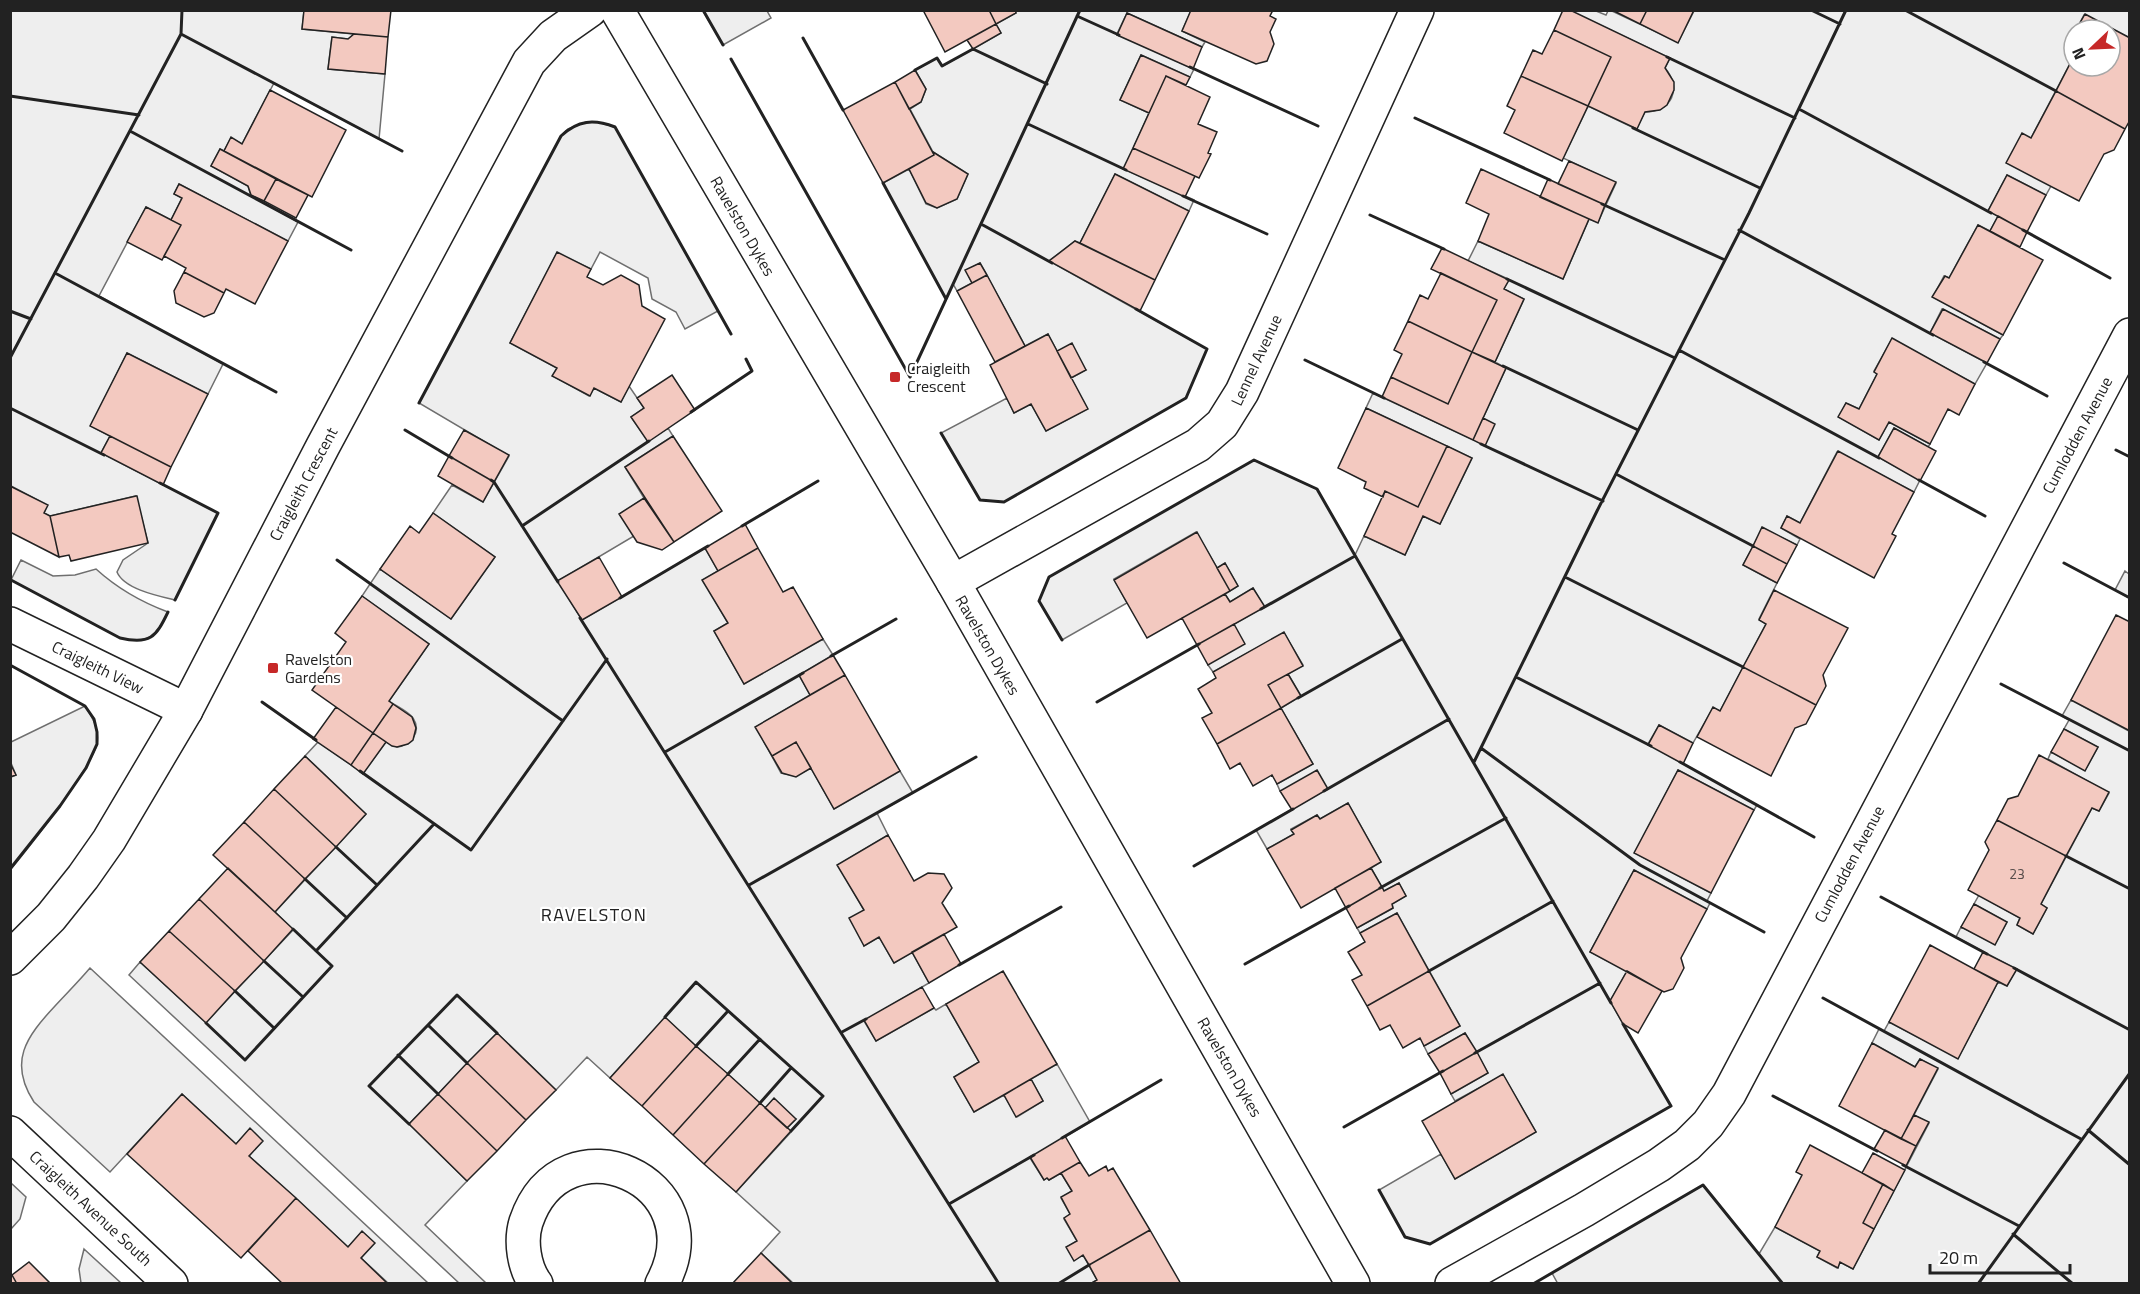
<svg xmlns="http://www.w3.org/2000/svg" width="2140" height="1294" font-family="'Titillium Web',sans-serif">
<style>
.green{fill:#eee;stroke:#6f6f6f;stroke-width:1.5}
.building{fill:#f3c9c0;stroke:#222;stroke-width:1.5}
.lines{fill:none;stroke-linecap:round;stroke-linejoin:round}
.street-casing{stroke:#222;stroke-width:36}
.secondary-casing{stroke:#222;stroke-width:36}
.street{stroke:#fff;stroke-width:33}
.secondary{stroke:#fff;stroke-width:33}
.wall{stroke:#222;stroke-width:3}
.poi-dot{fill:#c62828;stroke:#fff;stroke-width:2}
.labels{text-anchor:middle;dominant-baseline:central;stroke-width:4.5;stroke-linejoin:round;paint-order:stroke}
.number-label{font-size:14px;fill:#564c4a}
.street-label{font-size:16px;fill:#222;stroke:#fff}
.poi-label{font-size:16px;fill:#222;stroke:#fff;text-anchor:start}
.neighbourhood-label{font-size:18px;letter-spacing:1.5px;fill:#222;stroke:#fff}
</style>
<rect width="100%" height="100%" fill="#fff"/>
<path class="green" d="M10,11H304L302,29L354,34L348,39L332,37L328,69L385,74L379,139L274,83L242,144L231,138L224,151L220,149L211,166L248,186L251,196L298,222L288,241L179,184L174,194L182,198L171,220L146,207L99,296L223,364L208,394L127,353L91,426L110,436L101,453L218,513L175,600C158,596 124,589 117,572L123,560L148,543L136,496L50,516L44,513L47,505L11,486Z
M703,11H767L771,18L723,45Z
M1015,11H1191L1182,31L1205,42L1202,47L1127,13L1117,34L1194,69L1190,77L1141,55L1120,100L1149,113L1124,169L1194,200L1189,211L1115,174L1080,243L1075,241L1049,261L1207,349L1186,398L1004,502L980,500L941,433L1007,398L1014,413L1031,404L1046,431L1087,409L1071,378L1086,370L1057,351L1048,334L1025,346L980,263L966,270L972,283L957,291L953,284L946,299L883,183L909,169L926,204L937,208L957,199L968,174L933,152L910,109L921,102L926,89L915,70L937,58L943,66L1001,33L996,24L1016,13Z
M1570,11H1596L1606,15L1608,11H1612L1678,42L1694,11H2129L2130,35L2128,37L2084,15L2076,30H2074V35L2069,44L2074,46V56L2031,138L2051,186L2046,195L2007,175L1988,211L1998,216L1990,231L1978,225L1949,278L1944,276L1933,297L2003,335L2000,339L1942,309L1930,333L1987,363L1975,384L1892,339L1874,371L1877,374L1859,409L1846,403L1839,417L1879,440L1889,422L1930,444L1928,447L1894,428L1878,457L1920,480L1914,492L1837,452L1800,523L1787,516L1781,528L1800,539L1797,545L1763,528L1743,565L1777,583L1759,619L1766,624L1720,711L1713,708L1693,743L1659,725L1648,744L1757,805L1754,810L1678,770L1635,853L1711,893L1707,901L1710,903L1707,909L1634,870L1590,952L1627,971L1610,1001L1671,1106L1430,1244L1405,1237L1379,1190L1441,1154L1455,1179L1536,1132L1503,1075L1455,1101L1451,1094L1488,1073L1465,1033L1428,1054L1424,1046L1460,1026L1397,913L1360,933L1357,928L1393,908L1392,904L1406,896L1399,883L1384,891L1371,868L1381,862L1348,803L1320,819L1317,815L1291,829L1294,834L1267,849L1256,830L1327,789L1280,791L1277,784L1313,764L1281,708L1301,696L1288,674L1303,665L1284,633L1213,672L1208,665L1234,624L1264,607L1253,588L1230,602L1225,594L1238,586L1225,563L1217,568L1196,532L1114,579L1127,603L1062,640L1039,601L1049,577L1254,460L1317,489L1355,555L1364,536L1405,555L1423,516L1440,524L1472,458L1366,408L1373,393L1485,445L1483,418L1506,368L1495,362L1524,299L1504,289L1508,279L1468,261L1478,241L1563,279L1589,219L1598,222L1616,183L1563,158L1588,106L1636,129L1645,112C1671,112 1683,89 1665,68L1670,58Z
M586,122H597L615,127L718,311L685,329L676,312L652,299L648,278L600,252L591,269L557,253L510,343L557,368L553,376L589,396L594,388L621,402L629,386L644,408L631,417L648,441L668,428L673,436L625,467L644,498L620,514L634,536L558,581L582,620L705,548L718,571L703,580L728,623L714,631L744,684L823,639L833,655L799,675L810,695L756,727L781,773L796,776L811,768L834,809L900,771L913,793L877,813L888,835L838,865L864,910V946L879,937L894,963L912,952L929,983L864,1021L876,1041L934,1008L936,1010L946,1004L979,1062L954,1077L974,1112L1004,1095L1017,1117L1043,1101L1031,1079L1057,1064L1090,1122L1030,1158L1044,1180L1047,1178L1049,1180L1061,1173L1072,1191L1061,1198L1070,1214L1064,1219L1077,1241L1067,1247L1074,1260L1083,1255L1097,1280L1090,1284L793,1283L761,1253L780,1232L736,1192L791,1132L787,1128L796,1119L765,1108L665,1018L610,1078L587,1057L556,1090L497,1033L409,1124L467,1181L425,1225L486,1283H459L129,975L140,962L206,1022L293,930L275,912L366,814L305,756L318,742L363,773L386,742L397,747C411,745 422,732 413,718C408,711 396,706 389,701L429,644L362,596L380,569L451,619L495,557L433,513L452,485L483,502L509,456L419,403L561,136L568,129Z
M21,560L53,576L75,575L96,569C118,589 141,602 168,612C157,636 149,645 120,638L11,580Z
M2125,571L2129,574V598L2115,590Z
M2071,700L2129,731V1283L1558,1284L1552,1273L1703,1185L1759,1254L1775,1227L1820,1251L1817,1257L1837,1268L1840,1262L1853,1269L1929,1123L1914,1115L1938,1069L1920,1059L1915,1067L1872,1043L1879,1029L1884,1031L1889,1022L1958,1058L1998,982L2007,986L2016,969L1956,937L1961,927L1995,944L2007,922L1974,904L1979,895L2020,918L2017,925L2033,934L2047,908L2041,904L2092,808L2099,811L2109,793L2048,759L2051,752L2085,770L2098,747L2064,729L2069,720L2062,716Z
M85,706C92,717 100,729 97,744C93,758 83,772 75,784C55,814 33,842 11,869V777L16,775L11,763V742Z
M90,968L428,1283H388L361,1258L374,1243L362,1232L348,1247L249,1156L262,1141L250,1129L236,1144L182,1094L110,1172L34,1102C8,1062 26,1037 55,1006C67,993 79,981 90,968Z
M11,1183L26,1197L20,1219L11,1229Z
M84,1249L121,1283H81L79,1269Z"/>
<path class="building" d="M304,10H391L388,37L302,29Z
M923,10H989L996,24L945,52Z
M989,10H1015L1016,13L996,24Z
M1191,10H1273L1270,16L1276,19L1270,32L1274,44L1267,61L1256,64L1182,31Z
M1563,10H1570L1670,58L1665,68L1674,82V90L1667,105L1660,110L1645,112L1637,129L1588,106L1611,57L1554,30Z
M1612,10H1647L1640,24Z
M1647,10H1694L1678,43L1640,24Z
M1127,13L1202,47L1193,69L1117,35Z
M2085,14L2130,38V120L2125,129L2056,91L2074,56V66H2110V30H2076Z
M996,24L1001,33L973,49L967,40Z
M1554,30L1611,57L1588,106L1521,76L1533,50L1542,54Z
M354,34L388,37L385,74L328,69L332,37L348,39Z
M1141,55L1190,77L1186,85L1166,76L1149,113L1120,100Z
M915,70L926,89L921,102L909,109L895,82Z
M1166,76L1210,97L1198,124L1217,132L1208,153L1211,154L1199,178L1133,148Z
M1521,76L1588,106L1562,161L1504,133L1515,110L1507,106Z
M895,82L934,155L883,183L843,110Z
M270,90L346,130L312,197L224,151L231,137L242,144Z
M2056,91L2125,129L2114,150L2104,154L2079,201L2006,163L2022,133L2031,138Z
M1133,148L1195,176L1185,197L1123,169Z
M220,149L276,179L264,201L251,195L248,186L211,166Z
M933,152L968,174L957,199L937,208L926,203L909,169L934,155Z
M1569,161L1616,182L1605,205L1558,184Z
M1481,169L1589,219L1563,279L1478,241L1489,214L1466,203Z
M1115,174L1189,211L1155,280L1080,243Z
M2007,175L2046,195L2027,232L1988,211Z
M276,179L308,195L296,218L264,201Z
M1548,179L1605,205L1598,223L1540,197Z
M179,184L288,241L255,304L226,289L224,293L184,272L186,268L164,256L181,225L171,220L182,198L174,194Z
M146,207L181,225L162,260L127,242Z
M1998,216L2027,232L2020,247L1990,231Z
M1978,225L2043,260L2003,335L1932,297L1945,276L1949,278Z
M1075,241L1155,280L1140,311L1049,261Z
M1442,248L1509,280L1504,289L1524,299L1495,362L1472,352L1497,300L1431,269Z
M557,252L591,269L587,277L603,285L621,275L639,285L642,306L665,319L621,402L594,388L590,396L552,376L557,368L510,343Z
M980,263L987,275L972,283L965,270Z
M184,272L224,293L214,313L204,317L176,303L174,291Z
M1441,273L1497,300L1472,352L1408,321L1420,295L1428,299Z
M987,275L1025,346L995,362L957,291Z
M1943,309L2000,339L1987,363L1930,333Z
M1408,321L1472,352L1448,404L1391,377L1402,354L1394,350Z
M1048,334L1088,409L1046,431L1031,404L1014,413L990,365Z
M1892,338L1975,384L1959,415L1948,409L1930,444L1889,422L1879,440L1838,417L1846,403L1859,409L1877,374L1874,372Z
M1072,343L1086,370L1071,378L1057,351Z
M1472,352L1506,368L1473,440L1382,397L1391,377L1448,404Z
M127,353L208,394L171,467L90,426Z
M672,375L695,410L648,442L631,417L644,408L637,398Z
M1366,408L1447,446L1418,507L1385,491L1383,497L1364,488L1366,482L1338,468Z
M1483,418L1495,424L1485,446L1473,440Z
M1894,428L1936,451L1920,481L1878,457Z
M464,430L509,455L494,482L449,456Z
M110,436L171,467L163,485L101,453Z
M673,436L722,511L674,542L625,467Z
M1447,446L1472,458L1440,524L1423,516L1405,555L1364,536L1385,491L1418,507Z
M1838,451L1914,492L1892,534L1896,536L1874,578L1781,528L1787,516L1800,523Z
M449,456L494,482L483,502L438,476Z
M10,486L48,505L44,513L50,516L59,557L10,532Z
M136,496H137L148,543L71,561L69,555L59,557L50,516Z
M644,498L674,542L662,550L637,542L619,514Z
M433,513L495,557L451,619L380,569L410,526L419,533Z
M745,524L758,548L718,571L705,548Z
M1762,527L1797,545L1787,564L1753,546Z
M1197,532L1230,591L1147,638L1114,580Z
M1753,546L1787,564L1777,583L1743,565Z
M758,548L783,592L793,587L823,639L744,684L714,631L728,623L702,580Z
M599,557L622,597L582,620L557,581Z
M1225,563L1238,586L1230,591L1217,568Z
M1253,588L1265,607L1197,645L1182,618L1225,594L1230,602Z
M1774,590L1848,628L1823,675L1826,686L1816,705L1743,667L1766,624L1759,620Z
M362,596L429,644L389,701L393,704L373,733L312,690L346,642L335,633Z
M2116,615L2130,622V731L2071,700Z
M1234,624L1245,644L1208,665L1197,645Z
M1284,632L1303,666L1268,685L1281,708L1217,744L1202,718L1212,713L1198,689L1216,678L1213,672Z
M833,655L845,675L810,695L799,675Z
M1743,667L1816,705L1806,724L1795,728L1771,776L1697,737L1713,707L1720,711Z
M1288,674L1301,696L1281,708L1268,685Z
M845,675L900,771L834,809L796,742L772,756L755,727Z
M393,704L412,717L416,728L413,740L408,744L397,747L392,746L373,733Z
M336,707L373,733L351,765L313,739Z
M1281,708L1313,764L1277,784L1272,775L1253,786L1240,763L1230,769L1217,744Z
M1659,725L1693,743L1683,764L1648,745Z
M2064,729L2098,747L2085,771L2051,752Z
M373,733L386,742L363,774L351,765Z
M796,742L811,768L796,777L782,773L772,756Z
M2039,755L2109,792L2099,811L2092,808L2066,856L1997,820L2008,799L2018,796Z
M305,756L366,814L336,847L274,789Z
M10,763L16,775L10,777Z
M1317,770L1328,789L1292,810L1280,791Z
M1678,770L1754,810L1711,893L1634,853Z
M274,789L336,847L305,879L244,822Z
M1348,803L1381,862L1301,908L1267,849L1294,834L1291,830L1317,815L1320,819Z
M1997,820L2066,856L2041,904L2047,908L2033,934L2017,925L2020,918L1968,890L1989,850L1985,842Z
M244,822L305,879L275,912L213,855Z
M888,835L914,881L928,873L944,874L952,888L942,903L957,927L894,963L879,937L864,946L849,918L864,910L837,865Z
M228,868L293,929L264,961L199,899Z
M1371,868L1382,887L1346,908L1335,888Z
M1634,870L1707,909L1681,958L1684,968L1673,989L1664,992L1590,952Z
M1399,883L1406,896L1392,904L1393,908L1357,928L1346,908L1382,887L1384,891Z
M199,899L264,961L235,991L169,931Z
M1974,904L2007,922L1995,945L1961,927Z
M1397,913L1429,971L1367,1006L1352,980L1362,975L1348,952L1365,942L1360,933Z
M169,931L235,991L206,1023L140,962Z
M944,934L961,964L929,983L912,952Z
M1930,945L1998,982L1958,1059L1889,1022Z
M1983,952L2017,969L2007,986L1974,969Z
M1003,971L1057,1064L974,1112L954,1077L979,1062L946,1004Z
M1429,971L1460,1026L1424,1046L1420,1038L1403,1048L1390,1025L1380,1030L1367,1006Z
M1627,971L1662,991L1638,1033L1623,1024L1610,1001Z
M922,987L934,1008L876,1041L864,1020Z
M665,1017L696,1046L642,1106L610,1078Z
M497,1033L556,1090L526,1120L467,1063Z
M1465,1033L1477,1052L1440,1073L1428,1054Z
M1872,1043L1915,1067L1920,1059L1938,1068L1901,1139L1839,1106Z
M696,1046L728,1074L673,1135L642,1106Z
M1477,1052L1488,1073L1451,1094L1440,1073Z
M467,1063L526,1120L497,1151L438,1094Z
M728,1074L760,1103L704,1164L673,1135Z
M1503,1074L1536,1132L1455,1179L1422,1121Z
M1031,1079L1043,1101L1016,1117L1004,1095Z
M182,1094L236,1144L250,1128L263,1141L249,1156L296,1198L241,1258L127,1154Z
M438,1094L497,1151L467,1181L409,1124Z
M774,1098L796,1119L787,1128L765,1108Z
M760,1103L791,1131L736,1192L704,1164Z
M1914,1115L1929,1122L1916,1146L1901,1139Z
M1885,1130L1916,1146L1906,1166L1874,1149Z
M1065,1136L1080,1162L1049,1180L1047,1178L1044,1180L1030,1157Z
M1810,1145L1883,1184L1863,1223L1874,1229L1853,1269L1840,1262L1838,1268L1817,1257L1820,1251L1775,1227L1802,1175L1796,1172Z
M1873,1153L1905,1170L1894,1191L1862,1173Z
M1080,1162L1089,1176L1106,1166L1108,1171L1113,1168L1150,1230L1089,1265L1083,1255L1074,1261L1066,1247L1077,1241L1064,1218L1070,1214L1061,1197L1072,1191L1061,1173Z
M1883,1184L1894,1191L1874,1229L1863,1223Z
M296,1198L348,1247L362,1231L375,1243L361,1258L388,1284H283L248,1251Z
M1150,1230L1181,1284H1090L1097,1280L1089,1265Z
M761,1253L793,1284H732Z
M29,1262L51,1284H17L12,1275Z
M10,1275H12L17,1284H10Z"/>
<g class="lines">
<g class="street-casing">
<path id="street" d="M953,582L1198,445L1222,424L1242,392L1417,10
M10,624L186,710
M10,1133L171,1284
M536,1284C524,1268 520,1241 526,1222C563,1113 718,1181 662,1284
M1452,1284L1584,1210L1659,1165L1687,1145L1708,1124L1729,1094L2130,335"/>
</g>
<g class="secondary-casing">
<path id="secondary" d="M617,10L953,582L1353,1284
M10,958L51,917L83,877L109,840L186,710L323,446L529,62L553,36L590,10"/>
</g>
<use href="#street" class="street"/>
<use href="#secondary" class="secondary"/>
<path class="wall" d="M703,10L723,45
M1811,10L1840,24
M1905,10L2056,91
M1077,16L1119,35
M181,34L402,151
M803,38L843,110
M1667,57L1795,118
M731,59L910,377
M1190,67L1318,126
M915,70L937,58L942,66L973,49L1047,84
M10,96L139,115
M1799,109L1991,213
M1415,118L1550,180
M1028,124L1126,170
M1633,128L1760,188
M130,131L351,250
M883,183L946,299
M1183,196L1267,234
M1602,204L1725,260
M1370,215L1444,249
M981,224L1052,263
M1739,230L1933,335
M2023,230L2110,278
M55,273L276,392
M1507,279L1675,358
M10,311L31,319
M1679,350L1879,458
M10,358L181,34L182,10
M1305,360L1384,398
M1984,362L2047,396
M1503,366L1638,430
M910,377L1080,10
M419,403L561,136C578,120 594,119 615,127L731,334
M10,408L104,455
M691,412L752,371L746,359
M405,430L452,458
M941,433L980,500L1004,502L1186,398L1207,349L1136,309
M1481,444L1603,501
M2116,450L2130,457
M1616,474L1753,546
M491,480L494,482L558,582
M1919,480L1985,516
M160,483L218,513L175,600
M522,526L649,441
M742,526L818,481
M337,560L563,721
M2064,563L2130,598
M1565,577L1743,667
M11,580L120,638C150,645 156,637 168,612
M620,598L708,546
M1261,609L1355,556
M580,618L999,1284
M1062,640L1039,601L1049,577L1254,460L1317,489L1611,1003
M831,656L896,619
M10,665L85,706L94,719L97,732V744L86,768L60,806L10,869
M1516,677L1651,746
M2001,684L2130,751
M1298,698L1402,639
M262,702L316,740
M1097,702L1199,644
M1481,748L1640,865L1764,932
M665,752L803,673
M1474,762L1597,511L1749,213L1846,10
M1680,762L1814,837
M360,771L471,850L607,659
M1324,791L1449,719
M336,847L377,885
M2066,856L2130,889
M1194,866L1293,809
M305,879L347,918
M749,885L976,757
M1380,888L1506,818
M1881,897L1987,954
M316,951L434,824
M264,961L303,997
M1245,964L1349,906
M959,965L1061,907
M2014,968L2130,1030
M1429,971L1553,901
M235,991L274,1028
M1823,998L2081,1139
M665,1017L696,982L823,1096L791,1131
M206,1023L245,1060L332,966L293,929
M428,1025L467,1063
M842,1032L866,1019
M696,1046L728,1011
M1475,1053L1600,983
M398,1055L438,1094
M728,1074L760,1039
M1773,1096L1877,1151
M760,1103L791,1068
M409,1124L369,1086L457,995L497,1033
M1344,1127L1443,1071
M2088,1130L2130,1165
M1062,1138L1161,1080
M1903,1165L2019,1226
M1379,1190L1405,1237L1430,1244L1671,1106L1623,1024
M949,1204L1034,1155
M2013,1234L2073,1284
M1058,1284L1089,1265
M1533,1284L1703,1185L1783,1284
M1978,1284L2130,1073"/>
</g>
<g class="poi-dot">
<rect x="889" y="371" width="12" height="12" rx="3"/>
<rect x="267" y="662" width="12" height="12" rx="3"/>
</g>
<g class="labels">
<g class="number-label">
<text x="2017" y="873">23</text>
</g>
<g class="street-label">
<text transform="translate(743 226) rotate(60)">Ravelston Dykes</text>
<text transform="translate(1256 360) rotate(-65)">Lennel Avenue</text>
<text transform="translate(2077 435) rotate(-62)">Cumlodden Avenue</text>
<text transform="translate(303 484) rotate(-62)">Craigleith Crescent</text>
<text transform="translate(988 645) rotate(60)">Ravelston Dykes</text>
<text transform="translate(98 667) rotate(26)">Craigleith View</text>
<text transform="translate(1849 864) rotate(-62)">Cumlodden Avenue</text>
<text transform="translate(1230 1067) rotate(60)">Ravelston Dykes</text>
<text transform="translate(91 1208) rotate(43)">Craigleith Avenue South</text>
</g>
<g class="poi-label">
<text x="907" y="368">Craigleith<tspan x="907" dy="18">Crescent</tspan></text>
<text x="285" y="659">Ravelston<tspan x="285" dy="18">Gardens</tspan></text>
</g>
<g class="neighbourhood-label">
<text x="594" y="914">RAVELSTON</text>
</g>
</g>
<rect width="2140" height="1294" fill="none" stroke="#222222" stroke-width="24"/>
<g transform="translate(2092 48) rotate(247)"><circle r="28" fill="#ffffff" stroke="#a7a7a7" stroke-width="1.5"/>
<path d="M0-4.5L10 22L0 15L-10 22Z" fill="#c62828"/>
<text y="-9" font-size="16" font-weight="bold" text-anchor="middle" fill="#222222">N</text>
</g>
<path d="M1930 1264v9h140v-9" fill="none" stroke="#222222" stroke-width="3"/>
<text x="1939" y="1264" font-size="18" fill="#222222" stroke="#ffffff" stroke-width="4.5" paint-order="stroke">20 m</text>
</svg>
